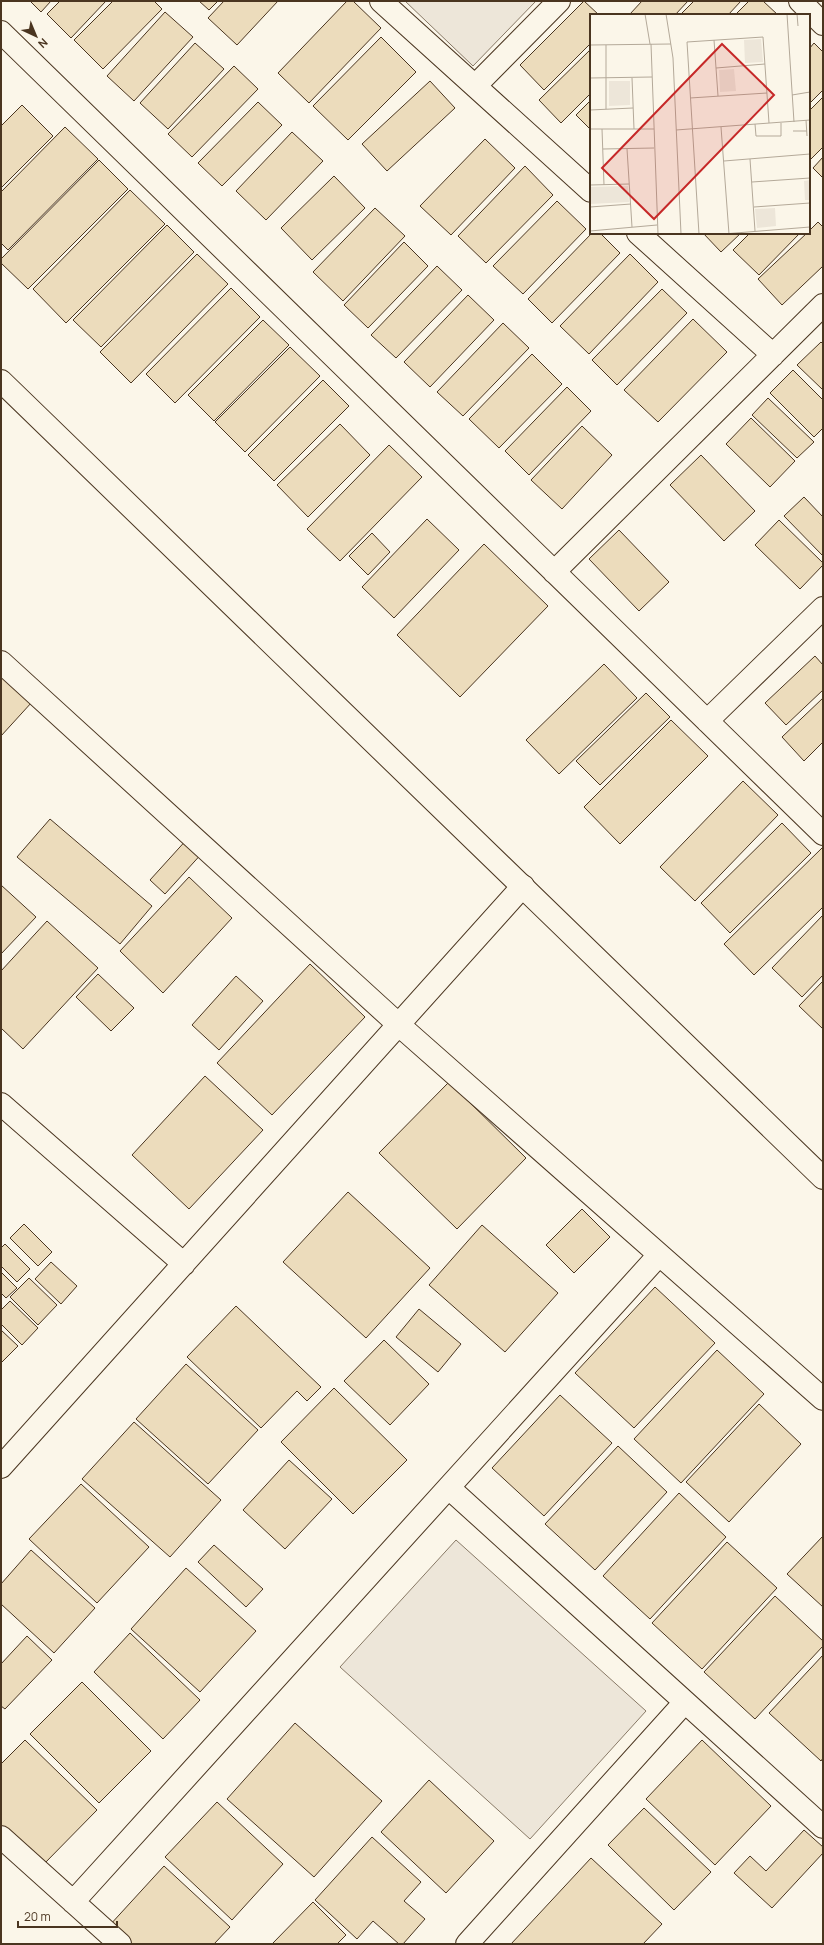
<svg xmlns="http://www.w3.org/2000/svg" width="824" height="1945" font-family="Manrope,sans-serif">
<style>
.green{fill:#ede6d9;stroke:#887966}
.building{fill:#ecdcbc;stroke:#4a3520}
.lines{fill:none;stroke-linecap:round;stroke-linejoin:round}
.minor-casing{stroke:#4a3520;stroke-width:24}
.tertiary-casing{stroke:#4a3520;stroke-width:24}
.minor{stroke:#fbf6e9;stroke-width:22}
.tertiary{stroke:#fbf6e9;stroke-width:22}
.inset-road{fill:none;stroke:#b4a999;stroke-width:1}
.view{fill:#c62828;fill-opacity:0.15;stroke:#c62828;stroke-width:2}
.inset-edge{fill:none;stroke:#4a3520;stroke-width:2}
</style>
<rect width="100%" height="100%" fill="#fbf6e9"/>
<path class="green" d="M405,1H536L473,66Z
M456,1540L646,1711L530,1839L340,1667Z"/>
<path class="building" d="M30,1H51L41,12Z
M60,1H106L71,38L47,14Z
M113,1H154L162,9L103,69L74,40Z
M199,1H218L209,10Z
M224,1H278L237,45L208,18Z
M347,1H353L381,28L309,103L278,73Z
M584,1L599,15H591V43L544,90L520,65Z
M642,1H688L675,15H632L630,14Z
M694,1H741L728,15H680Z
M749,1H763L778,15H735Z
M165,12L193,37L134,101L107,76Z
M381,37L416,72L348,140L313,106Z
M195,43L224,69L168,129L140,103Z
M814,43L823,52V90L809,104V49Z
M591,49V93L561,123L539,100Z
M234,66L258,89L192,157L168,134Z
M430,81L455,108L387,171L362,144Z
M823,97V147L809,161V111Z
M591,100V130L576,115Z
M258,102L282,125L222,186L198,163Z
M22,105L53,136L1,188V126Z
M65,127L98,159L8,250L1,243V192Z
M292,132L323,161L266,220L236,191Z
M485,139L515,168L451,235L420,206Z
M823,157V178L813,168Z
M99,160L128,189L28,289L1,263V259Z
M525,166L553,195L486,263L458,236Z
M334,176L365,208L312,260L281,228Z
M130,190L165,224L66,323L33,289Z
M557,201L586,229L523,294L493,266Z
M375,208L405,236L343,301L313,272Z
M818,222L823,227V266L782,305L758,279L807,233H809V231Z
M167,225L194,252L101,347L73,320Z
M592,233H600L620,253L552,323L528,299Z
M703,233H741L721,252Z
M750,233H800L759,275L733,250Z
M404,242L428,266L368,328L344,305Z
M197,254L228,284L131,383L100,352Z
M630,254L658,282L589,354L560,326Z
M437,266L462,290L396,358L371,335Z
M231,288L260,317L175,403L146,374Z
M662,289L687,313L617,385L592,360Z
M468,295L494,320L430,387L404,362Z
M693,319L727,352L658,422L624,390Z
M263,320L289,345L214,421L188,395Z
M503,323L529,348L463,416L437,392Z
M821,342L823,344V390L797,365Z
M290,347L320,376L245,452L215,422Z
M532,354L562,384L499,448L469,419Z
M793,370L823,400V428L814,437L770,393Z
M323,380L349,406L274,481L248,455Z
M567,387L591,411L529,475L505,451Z
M768,398L814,442L797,458L752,415Z
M751,418L795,461L770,487L726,444Z
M340,424L370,455L308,517L277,485Z
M582,426L612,455L562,509L531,480Z
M389,445L422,477L340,561L307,529Z
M701,455L755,511L724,541L670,485Z
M804,497L823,517V556L784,516Z
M427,519L459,550L394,618L362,587Z
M779,520L823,563V565L800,589L755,545Z
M619,530L669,582L639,611L589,559Z
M372,533L390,552L368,575L349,556Z
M484,544L548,606L460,697L397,635Z
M815,656L823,665V690L786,725L765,703Z
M604,664L637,698L559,774L526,740Z
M1,674L32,702L1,736Z
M646,693L670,717L600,785L576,761Z
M823,698V742L804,761L782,737Z
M671,720L708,756L620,844L584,807Z
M743,781L778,815L695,901L660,867Z
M50,819L152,906L120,944L17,857Z
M782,823L811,853L730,933L701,903Z
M189,837L204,851L165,894L150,880Z
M822,848L823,849V907L754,975L724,944Z
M189,877L232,918L163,993L120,951Z
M1,885L36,917L1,954Z
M823,915V975L802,997L772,968Z
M47,921L98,968L23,1049L1,1028V971Z
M310,964L365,1017L272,1115L217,1063Z
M98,974L134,1008L111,1031L76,997Z
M236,976L263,1001L219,1050L192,1025Z
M823,981V1029L799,1006Z
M205,1076L263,1130L189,1209L132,1155Z
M449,1082L526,1158L457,1229L379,1153Z
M348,1192L430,1268L366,1338L283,1262Z
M582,1209L610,1237L574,1273L546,1245Z
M24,1224L52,1252L38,1266L10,1238Z
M482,1225L558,1293L505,1352L429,1285Z
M5,1244L30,1269L17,1282L1,1266V1248Z
M51,1262L77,1286L61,1304L35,1279Z
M1,1272L17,1288L6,1298L1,1293Z
M29,1278L57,1305L38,1325L10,1297Z
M655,1287L715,1343L634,1428L575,1373Z
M10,1301L38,1328L22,1345L1,1324V1310Z
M236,1306L321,1387L307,1401L297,1391L261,1428L187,1357Z
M419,1309L461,1344L438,1372L396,1337Z
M1,1330L18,1346L1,1363Z
M384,1340L429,1384L390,1425L344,1381Z
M717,1350L764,1394L681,1483L634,1439Z
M186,1364L258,1430L208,1484L136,1419Z
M334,1388L407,1460L353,1514L281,1442Z
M560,1395L612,1443L544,1516L492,1468Z
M759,1404L801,1444L729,1522L686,1482Z
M134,1422L221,1500L170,1557L82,1479Z
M618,1446L667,1492L595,1570L545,1524Z
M289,1460L332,1499L285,1549L243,1510Z
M81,1484L149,1547L97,1603L29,1539Z
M679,1493L726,1537L650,1619L603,1576Z
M823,1536V1607L787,1574Z
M727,1542L777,1588L702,1669L652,1623Z
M214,1545L263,1589L246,1607L198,1562Z
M31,1550L95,1608L54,1653L1,1604V1584Z
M186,1568L256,1631L200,1692L131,1629Z
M775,1596L823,1641V1646L755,1719L704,1672Z
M130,1633L200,1700L163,1739L94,1672Z
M27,1636L52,1660L5,1709L1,1706V1664Z
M823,1655V1758L821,1761L769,1713Z
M82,1682L151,1751L99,1803L30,1734Z
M295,1723L382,1801L314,1877L227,1799Z
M25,1740L97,1810L42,1866L1,1826V1764Z
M702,1740L771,1806L715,1865L646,1799Z
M429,1780L494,1841L446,1893L381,1832Z
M217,1802L283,1864L232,1920L165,1857Z
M644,1808L711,1872L674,1910L608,1845Z
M804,1830L823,1847V1853L772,1908L734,1873L750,1856L766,1871Z
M372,1837L421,1882L404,1901L425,1919L403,1944H399L373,1921L357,1939L315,1900Z
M591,1858L662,1924L643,1944H511Z
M164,1866L230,1927L214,1944H128L109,1926Z
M313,1902L346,1935L337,1944H275L273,1943Z"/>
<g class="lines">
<g class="minor-casing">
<path id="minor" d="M381,1L591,191
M800,1L823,24
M1,32L823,834
M475,86L559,1
M638,233L773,355
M554,572L823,305
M1,662L399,1025L823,1399
M707,721L823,608
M1,1104L184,1264
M1,1467L523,886
M449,1488L823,1827
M1,1837L120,1944
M73,1902L659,1255
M467,1944L685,1702"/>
</g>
<g class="tertiary-casing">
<path id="tertiary" d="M1,381L823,1178"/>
</g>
<use href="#minor" class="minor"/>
<use href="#tertiary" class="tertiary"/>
</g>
<g transform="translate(590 14)">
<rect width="220" height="220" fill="#fbf6e9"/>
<path d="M171,25L173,48L155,49L154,26ZM144,55L146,77L130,78L129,56ZM19,67H40V91L19,92ZM220,166V186H215L214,167ZM38,172L39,188L0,190V173ZM185,194L186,212L167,214L165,195Z" fill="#ede6d9"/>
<path class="inset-road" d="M55,0L60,30M76,0L83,44L91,220M197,0L204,108M207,0L208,12M124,26L128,82M61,30L68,220M0,31L81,30M16,31V95M126,54L175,50M0,64L62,63M42,64L44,115M202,81L220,78M100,84L177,79M0,96L43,94M216,106L217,122M165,110L166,122H191V109M131,113L139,220M0,115H64M12,115L14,171M86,116L220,106M203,117H217M13,135L64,134M37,135L42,213M160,145L165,217M134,147L220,140M162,168L220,164M0,171L39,170M0,193L41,190M164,193L220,189M0,217L67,211M109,220L97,28L173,23L179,109M133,220L220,213"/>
<path class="view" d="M132,30L184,81L64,205L12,154Z"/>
<rect width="220" height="220" class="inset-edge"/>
</g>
<rect width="824" height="1945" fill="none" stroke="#4a3520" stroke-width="4"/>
<g transform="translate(36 36) rotate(136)" stroke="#fbf6e9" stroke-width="3" paint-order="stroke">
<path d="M0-3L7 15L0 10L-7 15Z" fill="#4a3520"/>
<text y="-6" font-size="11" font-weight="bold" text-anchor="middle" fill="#4a3520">N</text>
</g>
<path d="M18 1921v6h99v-6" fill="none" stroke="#4a3520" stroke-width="2"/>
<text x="24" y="1921" font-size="12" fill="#4a3520" stroke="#fbf6e9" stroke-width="3" paint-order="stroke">20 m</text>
</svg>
